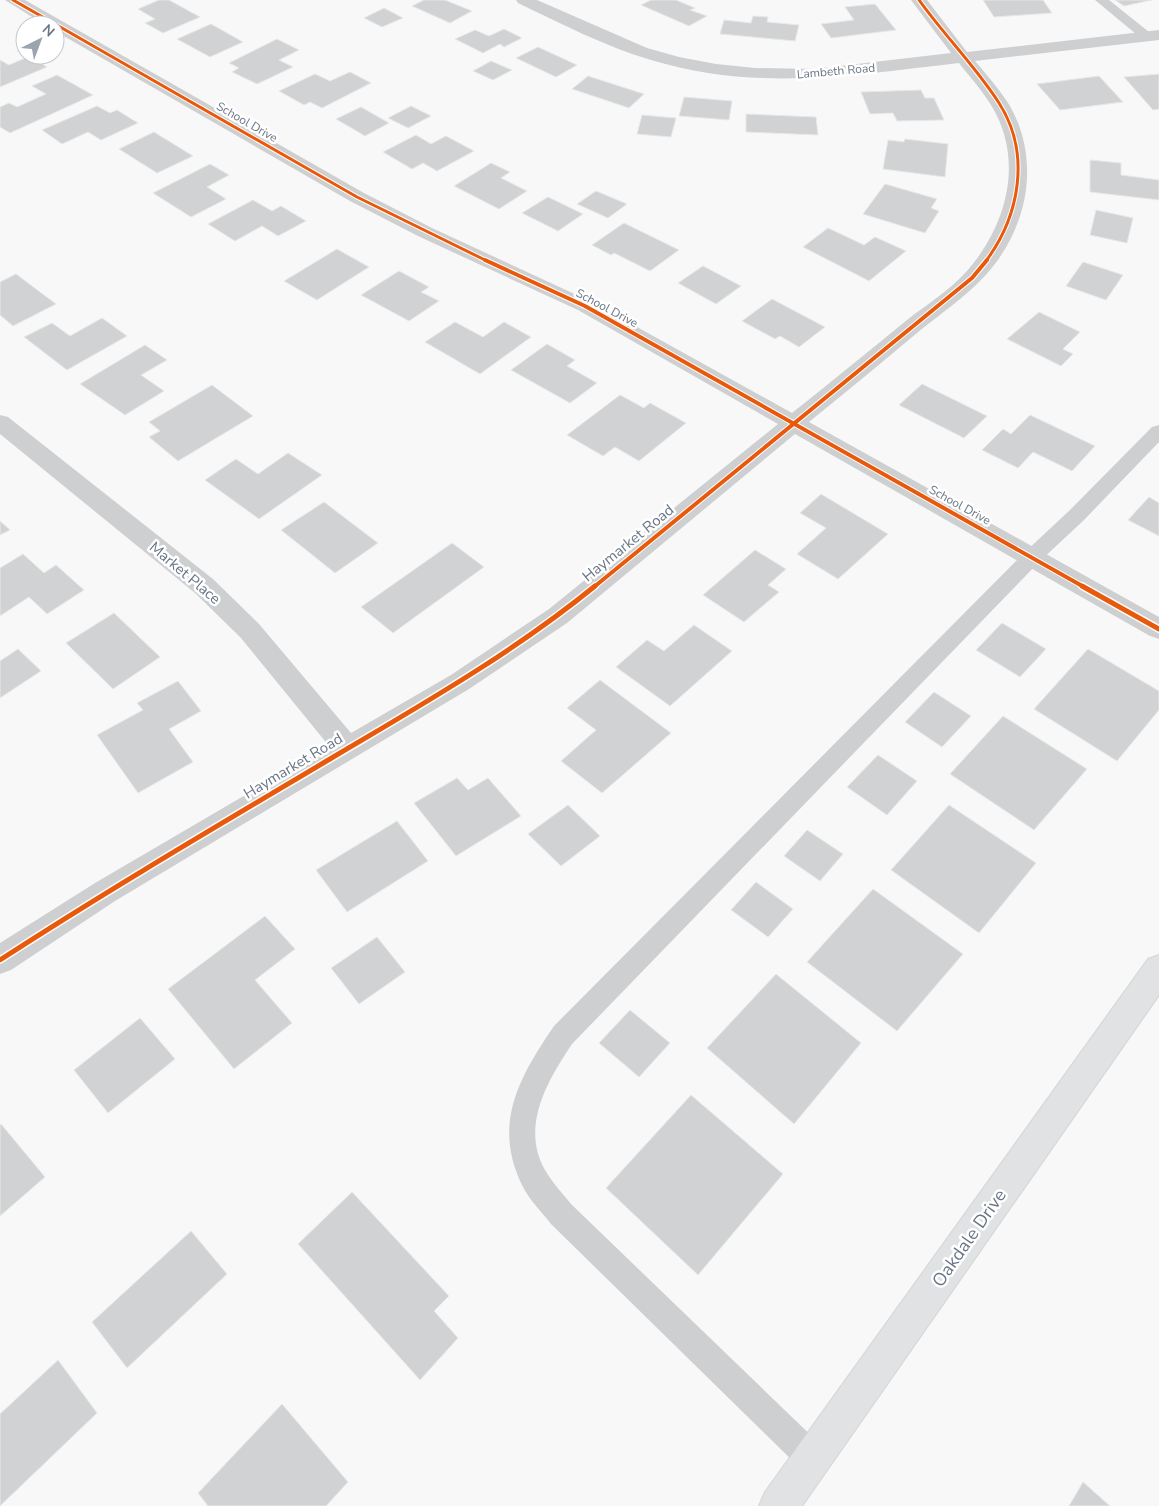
<svg xmlns="http://www.w3.org/2000/svg" width="1159" height="1506" font-family="'Nunito Sans',sans-serif">
<style>
.building{fill:#d0d2d3;stroke:#e8e8e8}
.lines{fill:none;stroke-linecap:round;stroke-linejoin:round}
.secondary-casing{stroke:#d4d5d6;stroke-width:2}
.lane{fill:#cecfd1;fill-rule:evenodd}
.street{fill:#cecfd1;fill-rule:evenodd}
.secondary{fill:#e1e2e3;fill-rule:evenodd}
.cycleway-far2-casing{stroke:#fff;stroke-width:5}
.cycleway-far1-casing{stroke:#fff;stroke-width:6}
.cycleway-casing{stroke:#fff;stroke-width:8}
.cycleway-far2{stroke:#e8590c;stroke-width:3}
.cycleway-far1{stroke:#e8590c;stroke-width:4}
.cycleway{stroke:#e8590c;stroke-width:5}
.labels{text-anchor:middle;dominant-baseline:central;stroke-width:5;stroke-linejoin:round;paint-order:stroke}
.far-street-label{font-size:12px;fill:#697687;stroke:#fff}
.street-label{font-size:15px;fill:#697687;stroke:#fff}
.near-street-label{font-size:18px;fill:#697687;stroke:#fff}
</style>
<rect width="100%" height="100%" fill="#f8f8f8"/>
<path class="building" d="M159,0H169L200,17L163,33L145,23L155,19L138,9Z
M424,0H445L472,11L450,23L412,6Z
M651,0H676L695,8L690,10L707,16L689,26L641,5Z
M983,0H1043L1052,13L994,17Z
M1115,0H1152L1124,6Z
M875,4L896,30L831,38L821,24L854,20L845,7Z
M384,8L403,18L382,27L364,18Z
M753,16L768,17L767,22L799,25L795,41L720,34L724,20L751,23Z
M211,24L243,42L210,57L177,39Z
M504,29L522,38L504,47L500,44L483,53L455,39L475,30L489,36Z
M277,39L299,50L279,60L293,67L257,84L232,72L239,68L229,63Z
M538,47L577,65L556,77L516,58Z
M30,56L47,67L0,87V60L9,65Z
M491,61L512,70L493,80L473,71Z
M350,72L371,83L322,108L310,102L304,105L279,91L315,74L330,81Z
M1159,74V109L1153,110L1124,77Z
M57,75L93,95L10,133L0,127V107L9,103L17,107L46,94L32,86Z
M588,76L644,94L629,108L572,89Z
M1099,76L1123,102L1060,110L1037,84Z
M921,90L925,98H934L944,120L897,121L893,113L870,114L861,92Z
M684,97L732,101L729,120L679,116Z
M97,106L110,113L117,110L138,123L101,140L88,132L62,144L42,130Z
M411,106L431,116L408,128L388,118Z
M361,107L389,123L365,136L336,119Z
M746,114L816,117L818,135L746,132Z
M642,115L676,118L671,137L637,134Z
M154,132L193,156L157,173L119,149Z
M416,135L431,144L446,136L474,151L437,171L423,163L412,169L383,152Z
M905,139L948,144L945,177L883,169L888,140L904,142Z
M1090,160L1121,163V175L1159,180V200L1090,192Z
M491,163L510,172L501,178L527,191L499,209L454,186Z
M210,164L229,175L207,187L226,199L191,217L153,193Z
M885,184L937,199L931,208L939,211L925,233L863,214Z
M596,191L627,204L608,218L577,204Z
M548,197L583,214L558,231L522,213Z
M253,200L272,211L281,206L306,221L278,236L262,226L235,241L208,224Z
M1096,210L1133,218L1127,243L1090,235Z
M624,223L679,250L650,271L614,253L611,255L592,245Z
M828,228L864,245L875,237L906,251L869,281L803,247Z
M337,249L369,267L317,300L284,281Z
M1083,262L1123,275L1106,300L1066,286Z
M703,266L741,286L716,304L678,283Z
M399,271L429,287L421,292L439,301L409,321L361,295Z
M16,274L56,304L13,326L0,315V282Z
M772,299L825,327L799,347L780,336L775,339L742,321Z
M1039,312L1080,332L1063,349L1073,354L1061,366L1007,339Z
M102,318L127,336L67,370L24,337L52,323L70,336Z
M455,322L483,337L504,322L531,337L480,374L425,342Z
M547,344L575,360L567,366L597,383L570,403L511,370Z
M145,345L167,360L141,375L164,391L125,415L80,384Z
M922,384L987,416L964,438L899,405Z
M212,385L253,416L178,461L149,437L160,431L149,422Z
M620,395L644,408L650,403L686,423L639,461L615,447L603,456L567,435Z
M1030,415L1095,446L1072,471L1033,452L1018,468L982,450L1003,429L1011,434Z
M288,453L322,475L259,519L205,480L236,459L258,474Z
M821,494L888,534L838,579L797,554L826,528L800,513Z
M1149,497L1159,503V536L1128,520Z
M324,502L378,543L335,573L281,530Z
M0,521L10,530L0,535Z
M452,543L484,567L393,633L361,607Z
M755,550L786,569L768,585L779,592L744,622L703,595Z
M23,554L44,573L56,565L84,590L47,614L29,597L0,616V568Z
M114,613L160,657L113,689L66,643Z
M1002,623L1046,649L1020,677L976,650Z
M694,625L732,651L670,706L616,667L647,640L664,651Z
M18,649L41,671L0,698V661Z
M1088,649L1159,691V710L1117,761L1034,709Z
M600,680L671,733L602,793L561,761L596,730L567,708Z
M178,681L201,711L169,729L193,762L138,793L97,735L143,710L137,703Z
M934,692L971,716L942,747L905,722Z
M1003,716L1087,769L1034,830L950,774Z
M878,755L917,781L887,815L847,787Z
M457,778L468,790L488,778L521,816L456,856L414,803Z
M568,805L600,836L561,866L528,834Z
M949,805L1036,863L979,933L891,870Z
M397,821L428,861L347,912L316,870Z
M807,830L843,854L820,881L784,856Z
M756,882L793,909L768,937L731,910Z
M873,889L963,954L897,1031L807,962Z
M265,916L295,949L255,980L292,1023L234,1069L168,989Z
M377,937L405,972L359,1004L331,968Z
M776,974L861,1043L794,1124L707,1048Z
M630,1010L670,1043L639,1077L599,1043Z
M140,1018L175,1059L108,1113L74,1070Z
M691,1095L783,1174L698,1275L606,1188Z
M1,1124L45,1177L0,1216V1125Z
M352,1192L449,1296L434,1311L458,1338L420,1380L298,1244Z
M191,1231L227,1274L127,1368L92,1322Z
M58,1360L97,1413L0,1506V1414Z
M282,1404L348,1482L326,1506H208L198,1493Z
M1083,1482L1110,1506H1069Z"/>
<g class="lines">
<g class="secondary-casing">
<path id="secondary" d="M1159,955V995L802,1506H759L765,1492L1148,959Z"/>
</g>
<path class="lane" d="M1095,0H1109L1154,36L1152,39H1142Z
M1159,425V442L1084,520L1039,562L572,1044C548,1080 520,1126 545,1170C552,1182 562,1193 571,1204L823,1447L828,1458L823,1469L812,1474L801,1469L551,1224C542,1212 530,1201 523,1187C492,1125 518,1079 554,1026L1025,552L1070,510L1152,427Z"/>
<path class="street" d="M5,0H25L364,193L432,228L592,302L792,413C831,382 869,351 907,320C926,305 950,290 966,272C1007,226 1025,160 991,105C982,90 969,76 959,63C853,75 756,92 651,60C604,46 562,24 518,3L516,0H537L647,48L679,57L716,64L755,68L814,69L951,53L911,0H927L967,52L1159,30V40L975,61C987,75 1000,90 1010,106C1043,165 1026,236 979,282C962,299 942,313 923,328C885,360 847,391 809,422L1159,617V639L1150,636L795,434L567,623L469,689L115,901L11,970L0,974V943L95,883L329,746L241,638L195,593L0,434V415L8,417L213,579L259,624L351,733L451,675L549,609L778,424L578,310L418,236L350,201L55,31V25H45Z"/>
<use href="#secondary" class="secondary"/>
<g class="cycleway-far2-casing">
<path id="cycleway-far2" d="M13,0L357,197L487,261
M919,0C944,35 976,67 999,103C1031,153 1020,215 986,261"/>
</g>
<g class="cycleway-far1-casing">
<path id="cycleway-far1" d="M485,260L585,306L1084,587
M594,587L972,278L987,260"/>
</g>
<g class="cycleway-casing">
<path id="cycleway" d="M1082,586L1159,629
M0,960C108,890 219,825 330,759C421,705 513,653 595,586"/>
</g>
<use href="#cycleway-far2" class="cycleway-far2"/>
<use href="#cycleway-far1" class="cycleway-far1"/>
<use href="#cycleway" class="cycleway"/>
</g>
<g class="labels">
<g class="far-street-label">
<text transform="translate(836 71) rotate(-5)">Lambeth Road</text>
<text transform="translate(247 122) rotate(30)">School Drive</text>
<text transform="translate(607 308) rotate(28)">School Drive</text>
<text transform="translate(960 505) rotate(29)">School Drive</text>
</g>
<g class="street-label">
<text transform="translate(628 543) rotate(-39)">Haymarket Road</text>
<text transform="translate(185 573) rotate(40)">Market Place</text>
<text transform="translate(293 766) rotate(-31)">Haymarket Road</text>
</g>
<g class="near-street-label">
<text transform="translate(969 1238) rotate(-55)">Oakdale Drive</text>
</g>
</g>
<g transform="translate(40 40) rotate(42)"><circle r="24" fill="#ffffff" stroke="#c3c8cf"/>
<path d="M0-4L9 19L0 12L-9 19Z" fill="#9ba4af"/>
<text y="-8" font-size="14" font-weight="bold" text-anchor="middle" fill="#697687">N</text>
</g>
</svg>
